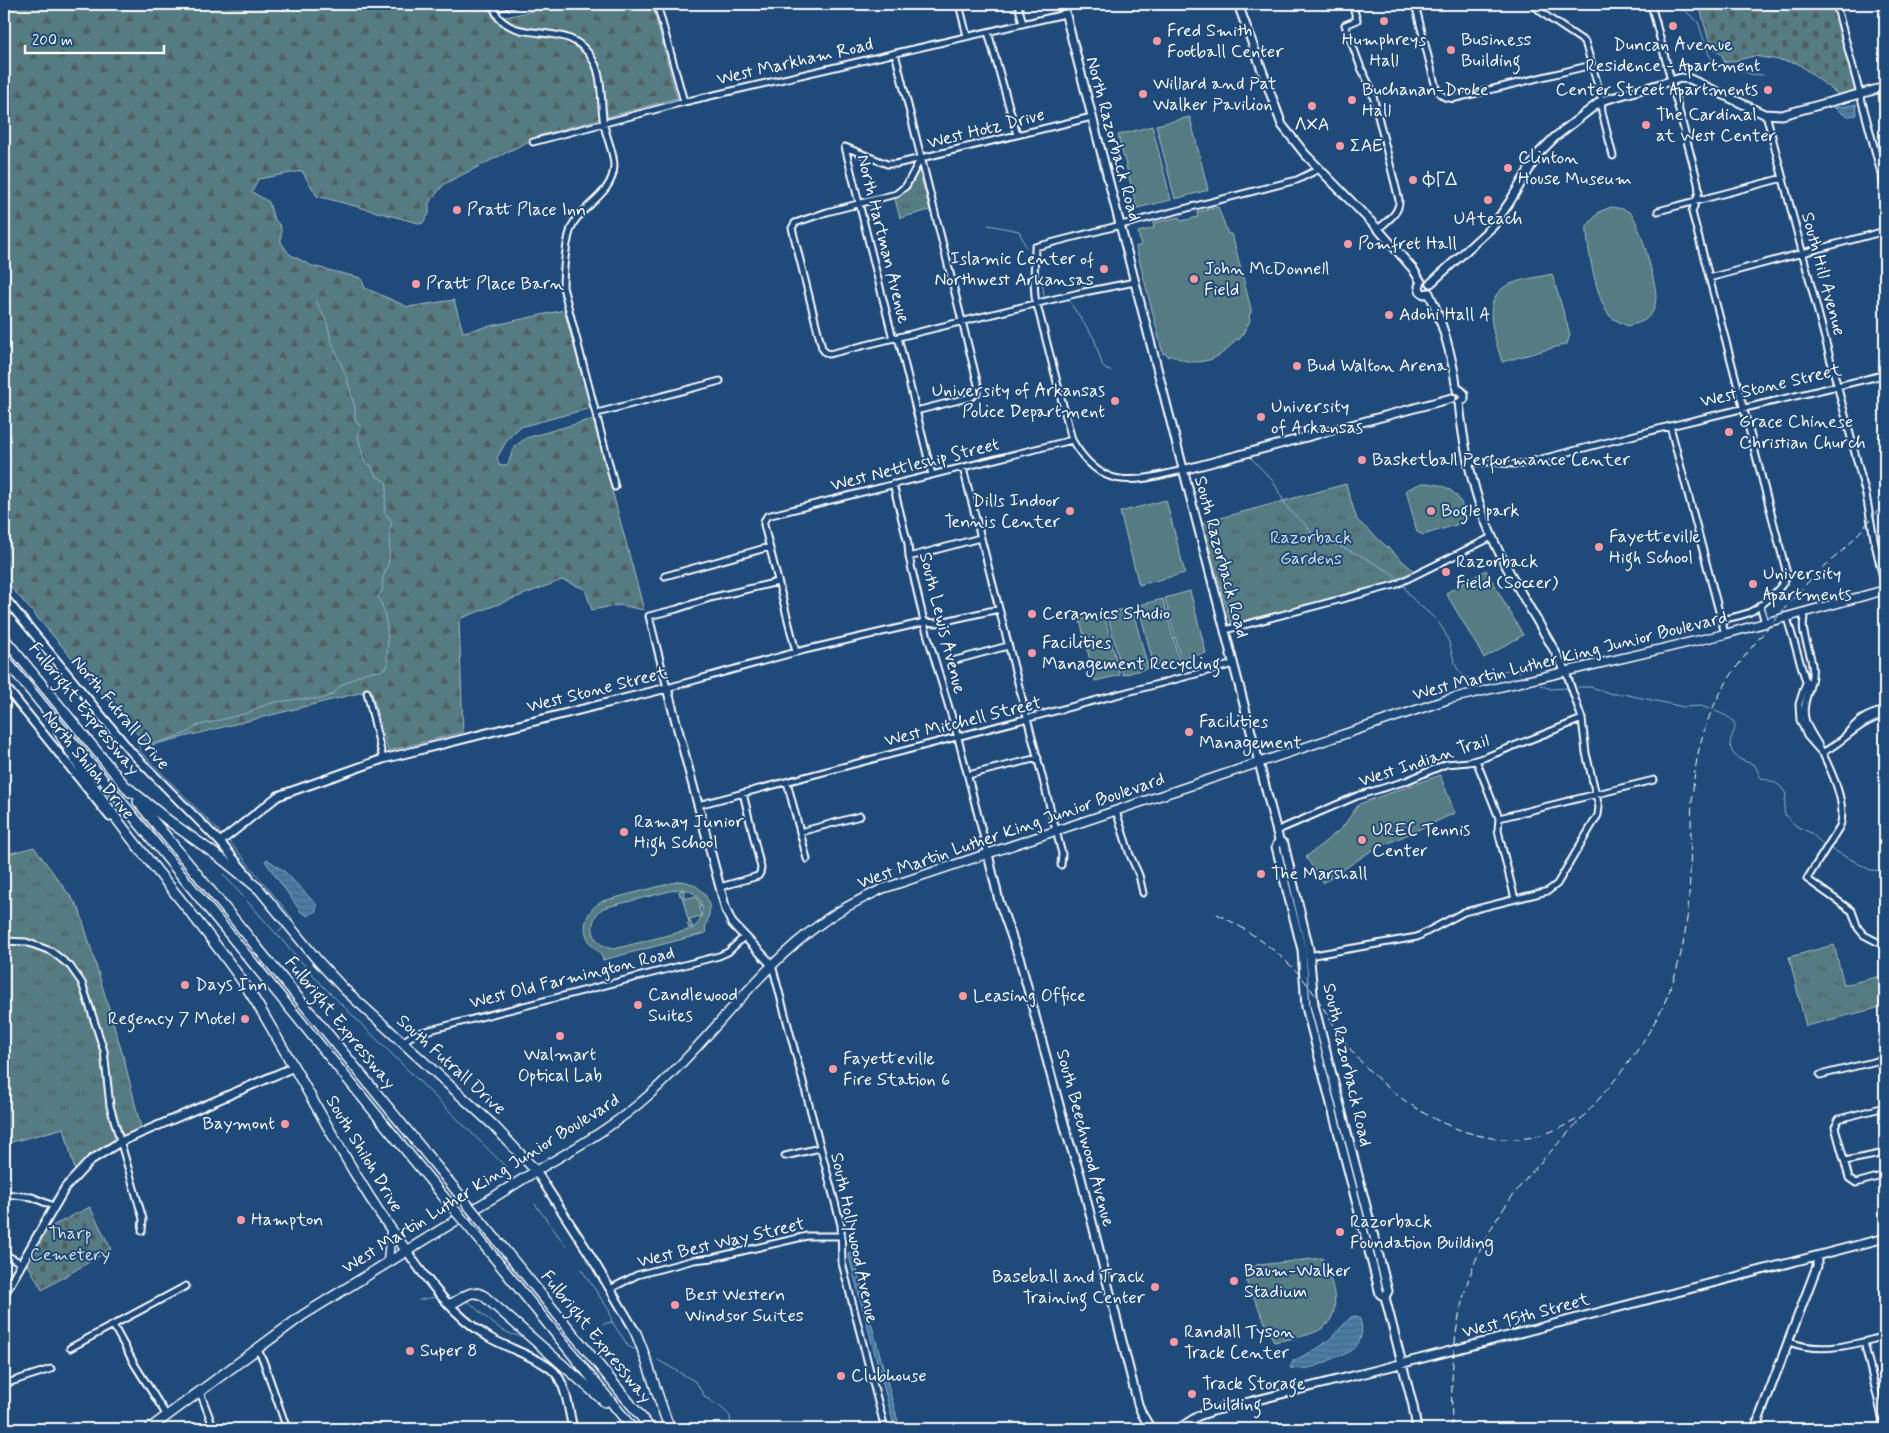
<svg xmlns="http://www.w3.org/2000/svg" width="1889" height="1433" font-family="Mynerve,sans-serif">
<style>
.grass{fill:url(#grass-tufts);stroke:#aabdc0}
.forest{fill:url(#forest-firs);stroke:#aabdc0}
.cemetery{fill:url(#cemetery-stones);stroke:#aabdc0}
.pitch{fill:#547b82;stroke:#aabdc0;fill-rule:evenodd}
.water{fill:url(#water-rules);stroke:#91b1ca}
.lines{fill:none;stroke-linecap:round;stroke-linejoin:round}
.stream{stroke:#91b1ca;stroke-width:1}
.street-casing{stroke:#fff;stroke-width:9}
.secondary-casing{stroke:#fff;stroke-width:11}
.primary-casing{stroke:#fff;stroke-width:11}
.highway-casing{stroke:#fff;stroke-width:12}
.street{stroke:#1f4a7a;stroke-width:5}
.secondary{stroke:#1f4a7a;stroke-width:7}
.primary{stroke:#1f4a7a;stroke-width:8}
.highway{stroke:#1f4a7a;stroke-width:9}
.rail{stroke:#fff;stroke-width:1;stroke-dasharray:8 4;stroke-linecap:butt}
.highway-bridge-casing{stroke:#fff;stroke-width:12;stroke-linecap:butt}
.highway-bridge{stroke:#1f4a7a;stroke-width:9}
.poi-dot{fill:#ff9aa2;stroke:#1f4a7a;stroke-width:2}
.labels{text-anchor:middle;dominant-baseline:central;stroke-width:4;stroke-linejoin:round;paint-order:stroke}
.poi-label{font-size:18px;fill:#fff;stroke:#1f4a7a;text-anchor:start}
.street-label{font-size:18px;fill:#fff;stroke:#1f4a7a}
.park-label{font-size:18px;fill:#d4dee0;stroke:#1f4a7a}
</style>
<defs>
<pattern id="grass-tufts" width="24" height="20" patternUnits="userSpaceOnUse" patternTransform="scale(1.25)"><rect width="24" height="20" fill="#547b82"/><path d="M3 7l-1-3M5 7V3M7 7l1-3M15 17l-1-3M17 17v-4M19 17l1-3" fill="none" stroke="#506164"/></pattern>
<pattern id="forest-firs" width="22" height="20" patternUnits="userSpaceOnUse" patternTransform="scale(1.25)"><rect width="22" height="20" fill="#547b82"/><path d="M5 1l3.5 6h-7zM16 11l3.5 6h-7z" fill="#506164"/></pattern>
<pattern id="cemetery-stones" width="16" height="16" patternUnits="userSpaceOnUse" patternTransform="scale(1.25)"><rect width="16" height="16" fill="#547b82"/><path d="M2 7V4a2 2 0 0 1 4 0v3zM10 15v-3a2 2 0 0 1 4 0v3z" fill="#506164"/></pattern>
<pattern id="water-rules" width="6" height="5" patternUnits="userSpaceOnUse" patternTransform="scale(1.25)"><rect width="6" height="5" fill="#487da6"/><path d="M0 2.5h6" fill="none" stroke="#4a6479"/></pattern>
</defs>
<rect width="100%" height="100%" fill="#1f4a7a"/>
<filter id="ink" filterUnits="userSpaceOnUse"><feTurbulence type="fractalNoise" baseFrequency=".02" numOctaves="2"/><feDisplacementMap in="SourceGraphic" scale="10" xChannelSelector="R" yChannelSelector="G"/><feConvolveMatrix kernelMatrix="1 2 1 2 8 2 1 2 1" color-interpolation-filters="sRGB"/></filter>
<g filter="url(#ink)">
<path class="grass" d="M919,170L930,210L900,218L895,199C908,191 912,183 919,170Z
M1346,484L1357,520L1415,572L1392,582L1231,624L1202,523Z
M34,847L79,908L124,1059L142,1132L120,1142L76,1175L64,1128L4,1144V855Z
M1834,945L1844,985L1885,975V1006L1806,1026L1789,957Z"/>
<path class="forest" d="M4,4H484L492,13L506,17L562,4H652L677,98L541,135L444,184L429,203V214L422,224L317,196L302,171L258,179L252,192L269,202L273,217L281,227V242L289,254L312,266L361,278L365,288L408,307L454,300L463,332L564,310L591,408L520,427L507,440L497,458L500,466L508,464L514,447L526,438L593,419L644,610L619,605L592,610L585,589L562,580L459,619L463,732L388,751L371,690L148,746L4,579Z"/>
<path class="cemetery" d="M1699,4H1836L1860,94L1843,98L1797,63L1754,56L1725,63L1722,55L1710,45Z
M90,1207L111,1249L42,1290L27,1263L44,1230Z"/>
<path class="pitch" d="M1190,117L1208,190L1175,199L1156,125Z
M1152,126L1171,200L1137,208L1118,135Z
M1218,207L1228,234H1231L1233,238L1251,309V313L1249,314L1250,321L1239,340L1236,339C1221,361 1195,369 1172,355L1169,357L1165,353L1163,354L1136,247L1141,245L1138,232L1154,228L1153,223L1179,217L1181,221L1198,217L1197,212Z
M1611,207C1617,208 1628,209 1632,215C1640,224 1656,284 1656,296C1656,301 1655,307 1653,311C1647,322 1638,323 1627,326C1622,323 1614,320 1610,316C1597,302 1586,245 1587,226L1599,212Z
M1552,274L1570,334L1567,344L1502,362C1495,337 1478,298 1510,284C1523,279 1539,277 1552,274Z
M1422,483C1449,483 1464,495 1465,522L1423,535L1417,532L1406,490Z
M1166,500L1185,573L1139,585L1120,512Z
M1486,570L1523,635L1484,658L1446,593Z
M1190,591L1206,653L1181,659L1165,598Z
M1163,599L1179,660L1154,666L1138,605Z
M1132,607L1148,668L1123,675L1107,613Z
M1104,614L1120,675L1095,681L1080,620Z
M1440,775L1455,813L1371,851L1323,883L1306,857L1342,828L1359,804Z
M680,881C697,882 712,896 709,914C708,922 704,925 706,933L603,960C601,951 593,949 589,941C580,926 588,908 603,901ZM678,889C702,888 711,915 692,929L614,949C592,947 585,922 603,908Z
M684,890V899L696,896L701,907L699,908L701,916L689,919L693,927L689,928L687,924L689,923L682,896H680L679,891Z
M1322,1258C1330,1276 1344,1308 1326,1325C1316,1336 1288,1339 1274,1342L1247,1283V1273L1258,1264L1259,1265Z"/>
<path class="water" d="M1856,104L1857,115C1842,118 1845,114 1833,107H1843Z
M267,859L284,871L314,902L317,905L316,911L308,916L301,912L267,864L265,861Z
M852,1252L900,1429H895L848,1253Z
M1355,1316L1359,1317C1365,1331 1361,1347 1347,1353C1342,1356 1336,1356 1332,1359C1318,1366 1306,1371 1290,1368L1293,1361L1317,1349L1330,1339L1351,1317Z"/>
<g class="lines">
<path class="stream" d="M1683,9L1698,22L1709,55L1717,65L1726,70L1737,69L1750,74L1763,75
M988,225L1019,231L1026,247
M1042,278L1044,296
M1069,301L1094,338L1102,364L1106,370L1111,371
M1250,457L1273,481L1288,509L1303,522L1313,534L1366,558L1393,574L1400,580
M1402,583C1405,587 1407,592 1410,596C1422,609 1439,618 1446,635C1453,648 1452,672 1468,678C1481,683 1502,664 1520,672
M1540,685L1551,689L1567,688
M1578,687H1591L1612,694H1623L1684,707L1701,706L1709,709
M1715,711C1755,726 1721,732 1733,753C1738,761 1747,761 1754,765C1758,768 1758,775 1761,778C1772,781 1780,783 1786,794L1784,810L1785,815L1796,826L1811,833L1825,846
M221,833L141,752L138,744L154,743L169,739L187,733L196,726L248,713L259,707L276,702L299,699H321L332,695L340,686L358,676L367,672L380,671L387,667C389,662 386,657 387,652C389,636 386,610 378,597L383,590C380,577 387,572 389,559C391,548 387,533 392,523L389,517L384,513L387,487L386,482L375,475L371,465L365,463L358,437L361,427L355,419V408L347,378L331,340L327,323L316,301
M230,842L285,909L293,920L292,921
M1828,847L1870,870L1885,871
M223,874L322,985L506,1167
M276,934L283,928
M535,1204L566,1246
M581,1269L609,1310L612,1322L629,1347L635,1349
M419,1300L435,1297
M468,1301C483,1314 501,1335 521,1336
M603,1324L612,1322
M658,1360L696,1382L705,1397L722,1408L730,1416L731,1429"/>
<g class="street-casing">
<path id="street" d="M492,4C495,9 496,16 501,20C528,44 572,19 594,62C602,75 601,102 603,118C604,134 614,150 614,166C613,194 583,205 573,224C566,237 563,273 563,287L615,487
M657,4L684,102
M959,4L967,36
M1018,4L1023,24
M1352,4L1357,20L1345,25L1361,68L1371,88L1399,200C1400,213 1387,221 1378,229
M1415,4L1436,88C1441,97 1447,100 1456,98L1592,65
M1532,4L1549,18L1585,42L1601,96L1602,112L1613,156
M1651,4L1698,183L1699,192L1692,212L1787,574C1785,587 1760,608 1748,613C1740,616 1730,618 1721,620
M1836,4L1885,188
M494,8L514,4
M988,32L1017,135
M895,53L978,385L977,393L971,397L916,411
M1766,114L1866,495L1875,544L1885,586
M1092,117L921,158L906,186L896,194L827,212L795,223L792,228L822,348L825,352L829,354L1079,293L1135,282
M533,142L684,102L1065,14
M845,147L892,335L899,341L932,475
M845,147L887,164H896L921,158
M1658,211L1783,178
M1709,278L1885,231
M597,413L720,381
M1670,426L1725,634
M1468,463C1487,459 1504,465 1522,464L1670,426L1879,376
M963,468L1062,854L1061,865
M1183,470C1133,482 1102,492 1072,440L1035,297L1034,281L1035,247L1297,180L1319,169
M893,484L908,544L909,557L926,630L958,738L988,854
M909,557L980,538
M665,576L769,547
M778,582L710,598L677,609L649,616L667,688L796,652L925,622L936,623L999,609
M1760,605L1765,623
M1805,613C1799,632 1810,647 1812,665C1815,684 1801,700 1805,718C1807,729 1814,736 1819,746C1829,766 1848,803 1840,826L1807,879L1852,911L1858,928L1864,935L1885,946
M1787,618L1806,682L1799,704L1800,720L1807,736L1822,753
M1225,630L1395,585L1492,537
M796,652L764,525V521L767,516L1072,440
M952,661L1008,646
M367,692L383,759
M1845,736C1858,720 1865,715 1885,710
M1822,753C1843,742 1861,720 1885,715
M1476,760L1499,818L1498,830L1500,839L1515,899
M968,775L1038,758
M787,782L807,859
M698,805L1234,664
M1116,811L1130,855L1139,875L1143,893
M1499,818L1654,780
M1276,831L1357,796L1406,781L1446,764L1469,762L1486,757L1582,719
M800,832L860,816
M720,887L758,876L760,873L761,868L743,793
M4,941L26,942L51,951L70,966L82,983L104,1051L110,1106L143,1219L142,1231
M1308,956L1417,937L1464,912L1548,891L1557,884L1598,815L1599,807L1586,753L1582,719L1566,672
M772,965L841,1225L842,1263L885,1429
M402,1042L415,1034L426,1031L719,956L728,952L745,936
M1820,1075L1885,1059
M1885,1107L1839,1119L1835,1127L1849,1178L1856,1183L1885,1175
M785,1156L820,1148
M1845,1161L1885,1153
M4,1194L32,1197L53,1206
M4,1254L21,1263
M610,1289L637,1275L694,1260L712,1258L807,1236H842
M113,1325L135,1365L167,1416
M1789,1342C1820,1354 1854,1345 1885,1336
M1864,1342L1883,1421L1882,1429
M70,1348L186,1286
M258,1350L263,1360L287,1429
M4,1384L51,1369
M200,1392L214,1429"/>
</g>
<g class="secondary-casing">
<path id="secondary" d="M1063,4L1279,840L1276,847L1302,950L1306,1007L1380,1294L1385,1297L1413,1406L1417,1429
M1238,4L1282,125L1305,154L1378,229L1413,269L1421,282
M1421,282L1419,286L1420,291L1424,294L1429,293
M1431,283L1493,226L1509,203L1539,153L1555,137L1601,101L1681,78L1690,79L1764,114L1782,115L1885,87
M1429,293C1443,323 1452,357 1457,390
M1457,390H1460L1464,394V399L1459,403
M1459,403C1464,450 1473,495 1493,539C1513,585 1543,627 1566,672
M1183,470L1452,398
M4,597L132,753L220,842L249,877
M4,685L110,817
M1279,840L1284,844L1309,949L1314,1005L1388,1291L1385,1297
M220,842L278,796L383,759L667,688L726,910L732,923L772,965
M988,854L999,901L1020,960L1068,1138L1080,1174L1138,1404L1142,1414L1151,1429
M536,1171L587,1250L635,1331
M406,1250C428,1282 454,1316 487,1336C505,1348 545,1359 557,1375C567,1389 569,1412 573,1429
M4,1294L65,1188L91,1160L120,1142L294,1067
M1178,1429L1198,1416L1213,1411L1373,1371L1885,1238
M1755,1429L1817,1266V1256"/>
</g>
<g class="primary-casing">
<path id="primary" d="M536,1171C575,1148 615,1126 649,1095C710,1041 756,969 823,922C841,908 862,899 882,889L1449,699L1725,634L1885,590
M388,1261L391,1230"/>
</g>
<g class="highway-casing">
<path id="highway" d="M4,638L130,792
M4,658L443,1196
M59,732C110,824 186,899 245,985C258,1004 269,1024 280,1043C321,1113 358,1186 406,1250
M127,787L169,821L222,859L259,889L318,961L344,989L493,1125L536,1171L303,1315L149,1429
M138,802L455,1189
M490,1232L651,1429
M479,1239L633,1429
M450,1304C463,1300 470,1287 484,1296L605,1402
M635,1331C649,1363 657,1397 670,1429"/>
</g>
<use href="#street" class="street"/>
<use href="#secondary" class="secondary"/>
<use href="#primary" class="primary"/>
<use href="#highway" class="highway"/>
<path class="rail" d="M1217,914C1247,929 1273,947 1297,972C1320,997 1333,1029 1355,1055C1391,1097 1447,1136 1504,1139C1530,1141 1554,1132 1576,1120
M1452,1429C1449,1320 1464,1246 1540,1163C1585,1114 1632,1069 1662,1008C1679,973 1687,933 1689,895C1693,836 1686,776 1708,720C1722,682 1747,652 1773,622C1786,607 1798,592 1812,578C1822,568 1833,559 1844,549C1859,534 1872,518 1885,501"/>
<g class="highway-bridge-casing">
<path id="highway-bridge" d="M455,1189L490,1232
M443,1196L479,1239"/>
</g>
<use href="#highway-bridge" class="highway-bridge"/>
</g>
</g>
<g class="poi-dot">
<circle cx="1384" cy="21" r="5"/>
<circle cx="1673" cy="26" r="5"/>
<circle cx="1157" cy="41" r="5"/>
<circle cx="1451" cy="50" r="5"/>
<circle cx="1768" cy="90" r="5"/>
<circle cx="1143" cy="94" r="5"/>
<circle cx="1352" cy="100" r="5"/>
<circle cx="1312" cy="106" r="5"/>
<circle cx="1646" cy="125" r="5"/>
<circle cx="1340" cy="146" r="5"/>
<circle cx="1508" cy="168" r="5"/>
<circle cx="1413" cy="180" r="5"/>
<circle cx="1488" cy="200" r="5"/>
<circle cx="457" cy="210" r="5"/>
<circle cx="1348" cy="244" r="5"/>
<circle cx="1104" cy="269" r="5"/>
<circle cx="1194" cy="279" r="5"/>
<circle cx="416" cy="284" r="5"/>
<circle cx="1389" cy="315" r="5"/>
<circle cx="1297" cy="366" r="5"/>
<circle cx="1115" cy="401" r="5"/>
<circle cx="1261" cy="417" r="5"/>
<circle cx="1729" cy="432" r="5"/>
<circle cx="1362" cy="460" r="5"/>
<circle cx="1070" cy="511" r="5"/>
<circle cx="1431" cy="511" r="5"/>
<circle cx="1599" cy="547" r="5"/>
<circle cx="1446" cy="572" r="5"/>
<circle cx="1753" cy="584" r="5"/>
<circle cx="1032" cy="614" r="5"/>
<circle cx="1032" cy="653" r="5"/>
<circle cx="1189" cy="732" r="5"/>
<circle cx="624" cy="832" r="5"/>
<circle cx="1362" cy="840" r="5"/>
<circle cx="1261" cy="874" r="5"/>
<circle cx="185" cy="985" r="5"/>
<circle cx="963" cy="996" r="5"/>
<circle cx="638" cy="1005" r="5"/>
<circle cx="245" cy="1019" r="5"/>
<circle cx="560" cy="1036" r="5"/>
<circle cx="833" cy="1069" r="5"/>
<circle cx="285" cy="1124" r="5"/>
<circle cx="241" cy="1220" r="5"/>
<circle cx="1340" cy="1232" r="5"/>
<circle cx="1234" cy="1281" r="5"/>
<circle cx="1155" cy="1287" r="5"/>
<circle cx="675" cy="1305" r="5"/>
<circle cx="1174" cy="1342" r="5"/>
<circle cx="410" cy="1351" r="5"/>
<circle cx="841" cy="1376" r="5"/>
<circle cx="1192" cy="1394" r="5"/>
</g>
<g class="labels">
<g class="poi-label">
<text x="1167" y="31">Fred Smith<tspan x="1167" dy="21">Football Center</tspan></text>
<text x="1384" y="40" text-anchor="middle">Humphreys<tspan x="1384" dy="21">Hall</tspan></text>
<text x="1461" y="40">Business<tspan x="1461" dy="21">Building</tspan></text>
<text x="1673" y="45" text-anchor="middle">Duncan Avenue<tspan x="1673" dy="21">Residence - Apartment</tspan></text>
<text x="1153" y="84">Willard and Pat<tspan x="1153" dy="21">Walker Pavilion</tspan></text>
<text x="1362" y="90">Buchanan-Droke<tspan x="1362" dy="21">Hall</tspan></text>
<text x="1758" y="90" text-anchor="end">Center Street Apartments</text>
<text x="1656" y="115">The Cardinal<tspan x="1656" dy="21">at West Center</tspan></text>
<text x="1312" y="125" text-anchor="middle">ΛΧΑ</text>
<text x="1350" y="146">ΣΑΕ</text>
<text x="1518" y="158">Clinton<tspan x="1518" dy="21">House Museum</tspan></text>
<text x="1423" y="180">ΦΓΔ</text>
<text x="467" y="210">Pratt Place Inn</text>
<text x="1488" y="219" text-anchor="middle">UAteach</text>
<text x="1358" y="244">Pomfret Hall</text>
<text x="1094" y="259" text-anchor="end">Islamic Center of<tspan x="1094" dy="21">Northwest Arkansas</tspan></text>
<text x="1204" y="269">John McDonnell<tspan x="1204" dy="21">Field</tspan></text>
<text x="426" y="284">Pratt Place Barn</text>
<text x="1399" y="315">Adohi Hall A</text>
<text x="1307" y="366">Bud Walton Arena</text>
<text x="1105" y="391" text-anchor="end">University of Arkansas<tspan x="1105" dy="21">Police Department</tspan></text>
<text x="1271" y="407">University<tspan x="1271" dy="21">of Arkansas</tspan></text>
<text x="1739" y="422">Grace Chinese<tspan x="1739" dy="21">Christian Church</tspan></text>
<text x="1372" y="460">Basketball Performance Center</text>
<text x="1060" y="501" text-anchor="end">Dills Indoor<tspan x="1060" dy="21">Tennis Center</tspan></text>
<text x="1441" y="511">Bogle park</text>
<text x="1609" y="537">Fayetteville<tspan x="1609" dy="21">High School</tspan></text>
<text x="1456" y="562">Razorback<tspan x="1456" dy="21">Field (Soccer)</tspan></text>
<text x="1763" y="574">University<tspan x="1763" dy="21">Apartments</tspan></text>
<text x="1042" y="614">Ceramics Studio</text>
<text x="1042" y="643">Facilities<tspan x="1042" dy="21">Management Recycling</tspan></text>
<text x="1199" y="722">Facilities<tspan x="1199" dy="21">Management</tspan></text>
<text x="634" y="822">Ramay Junior<tspan x="634" dy="21">High School</tspan></text>
<text x="1372" y="830">UREC Tennis<tspan x="1372" dy="21">Center</tspan></text>
<text x="1271" y="874">The Marshall</text>
<text x="195" y="985">Days Inn</text>
<text x="648" y="995">Candlewood<tspan x="648" dy="21">Suites</tspan></text>
<text x="973" y="996">Leasing Office</text>
<text x="235" y="1019" text-anchor="end">Regency 7 Motel</text>
<text x="560" y="1055" text-anchor="middle">Walmart<tspan x="560" dy="21">Optical Lab</tspan></text>
<text x="843" y="1059">Fayetteville<tspan x="843" dy="21">Fire Station 6</tspan></text>
<text x="275" y="1124" text-anchor="end">Baymont</text>
<text x="251" y="1220">Hampton</text>
<text x="1350" y="1222">Razorback<tspan x="1350" dy="21">Foundation Building</tspan></text>
<text x="1244" y="1271">Baum-Walker<tspan x="1244" dy="21">Stadium</tspan></text>
<text x="1145" y="1277" text-anchor="end">Baseball and Track<tspan x="1145" dy="21">Training Center</tspan></text>
<text x="685" y="1295">Best Western<tspan x="685" dy="21">Windsor Suites</tspan></text>
<text x="1184" y="1332">Randall Tyson<tspan x="1184" dy="21">Track Center</tspan></text>
<text x="420" y="1351">Super 8</text>
<text x="851" y="1376">Clubhouse</text>
<text x="1202" y="1384">Track Storage<tspan x="1202" dy="21">Building</tspan></text>
</g>
<g class="street-label">
<text transform="translate(795 62) rotate(-13)">West Markham Road</text>
<text transform="translate(986 129) rotate(-14)">West Hotz Drive</text>
<text transform="translate(1113 139) rotate(75)">North Razorback Road</text>
<text transform="translate(883 239) rotate(76)">North Hartman Avenue</text>
<text transform="translate(1823 274) rotate(75)">South Hill Avenue</text>
<text transform="translate(1771 386) rotate(-13)">West Stone Street</text>
<text transform="translate(915 465) rotate(-14)">West Nettleship Street</text>
<text transform="translate(1221 557) rotate(75)">South Razorback Road</text>
<text transform="translate(942 623) rotate(76)">South Lewis Avenue</text>
<text transform="translate(1570 656) rotate(-14)">West Martin Luther King Junior Boulevard</text>
<text transform="translate(597 690) rotate(-14)">West Stone Street</text>
<text transform="translate(84 709) rotate(51)">Fulbright Expressway</text>
<text transform="translate(120 713) rotate(50)">North Futrall Drive</text>
<text transform="translate(963 722) rotate(-14)">West Mitchell Street</text>
<text transform="translate(1424 761) rotate(-18)">West Indian Trail</text>
<text transform="translate(88 765) rotate(51)">North Shiloh Drive</text>
<text transform="translate(1011 831) rotate(-19)">West Martin Luther King Junior Boulevard</text>
<text transform="translate(572 978) rotate(-14)">West Old Farmington Road</text>
<text transform="translate(340 1023) rotate(51)">Fulbright Expressway</text>
<text transform="translate(451 1065) rotate(42)">South Futrall Drive</text>
<text transform="translate(1347 1065) rotate(77)">South Razorback Road</text>
<text transform="translate(1085 1138) rotate(75)">South Beechwood Avenue</text>
<text transform="translate(364 1154) rotate(59)">South Shiloh Drive</text>
<text transform="translate(481 1184) rotate(-32)">West Martin Luther King Junior Boulevard</text>
<text transform="translate(854 1238) rotate(78)">South Hollywood Avenue</text>
<text transform="translate(721 1243) rotate(-13)">West Best Way Street</text>
<text transform="translate(1526 1316) rotate(-15)">West 15th Street</text>
<text transform="translate(596 1337) rotate(51)">Fulbright Expressway</text>
</g>
<g class="park-label">
<text x="1311" y="538">Razorback<tspan x="1311" dy="21">Gardens</tspan></text>
<text x="70" y="1234">Tharp<tspan x="70" dy="21">Cemetery</tspan></text>
</g>
</g>
<rect width="1889" height="1433" fill="none" stroke="#1f4a7a" stroke-width="20"/>
<rect x="10" y="10" width="1869" height="1413" fill="none" stroke="#fff" stroke-width="2" filter="url(#ink)"/>
<path d="M25 45v8h139v-8" fill="none" stroke="#ffffff" stroke-width="2.5"/>
<text x="32" y="45" font-size="15" fill="#ffffff" stroke="#1f4a7a" stroke-width="4" paint-order="stroke">200 m</text>
</svg>
